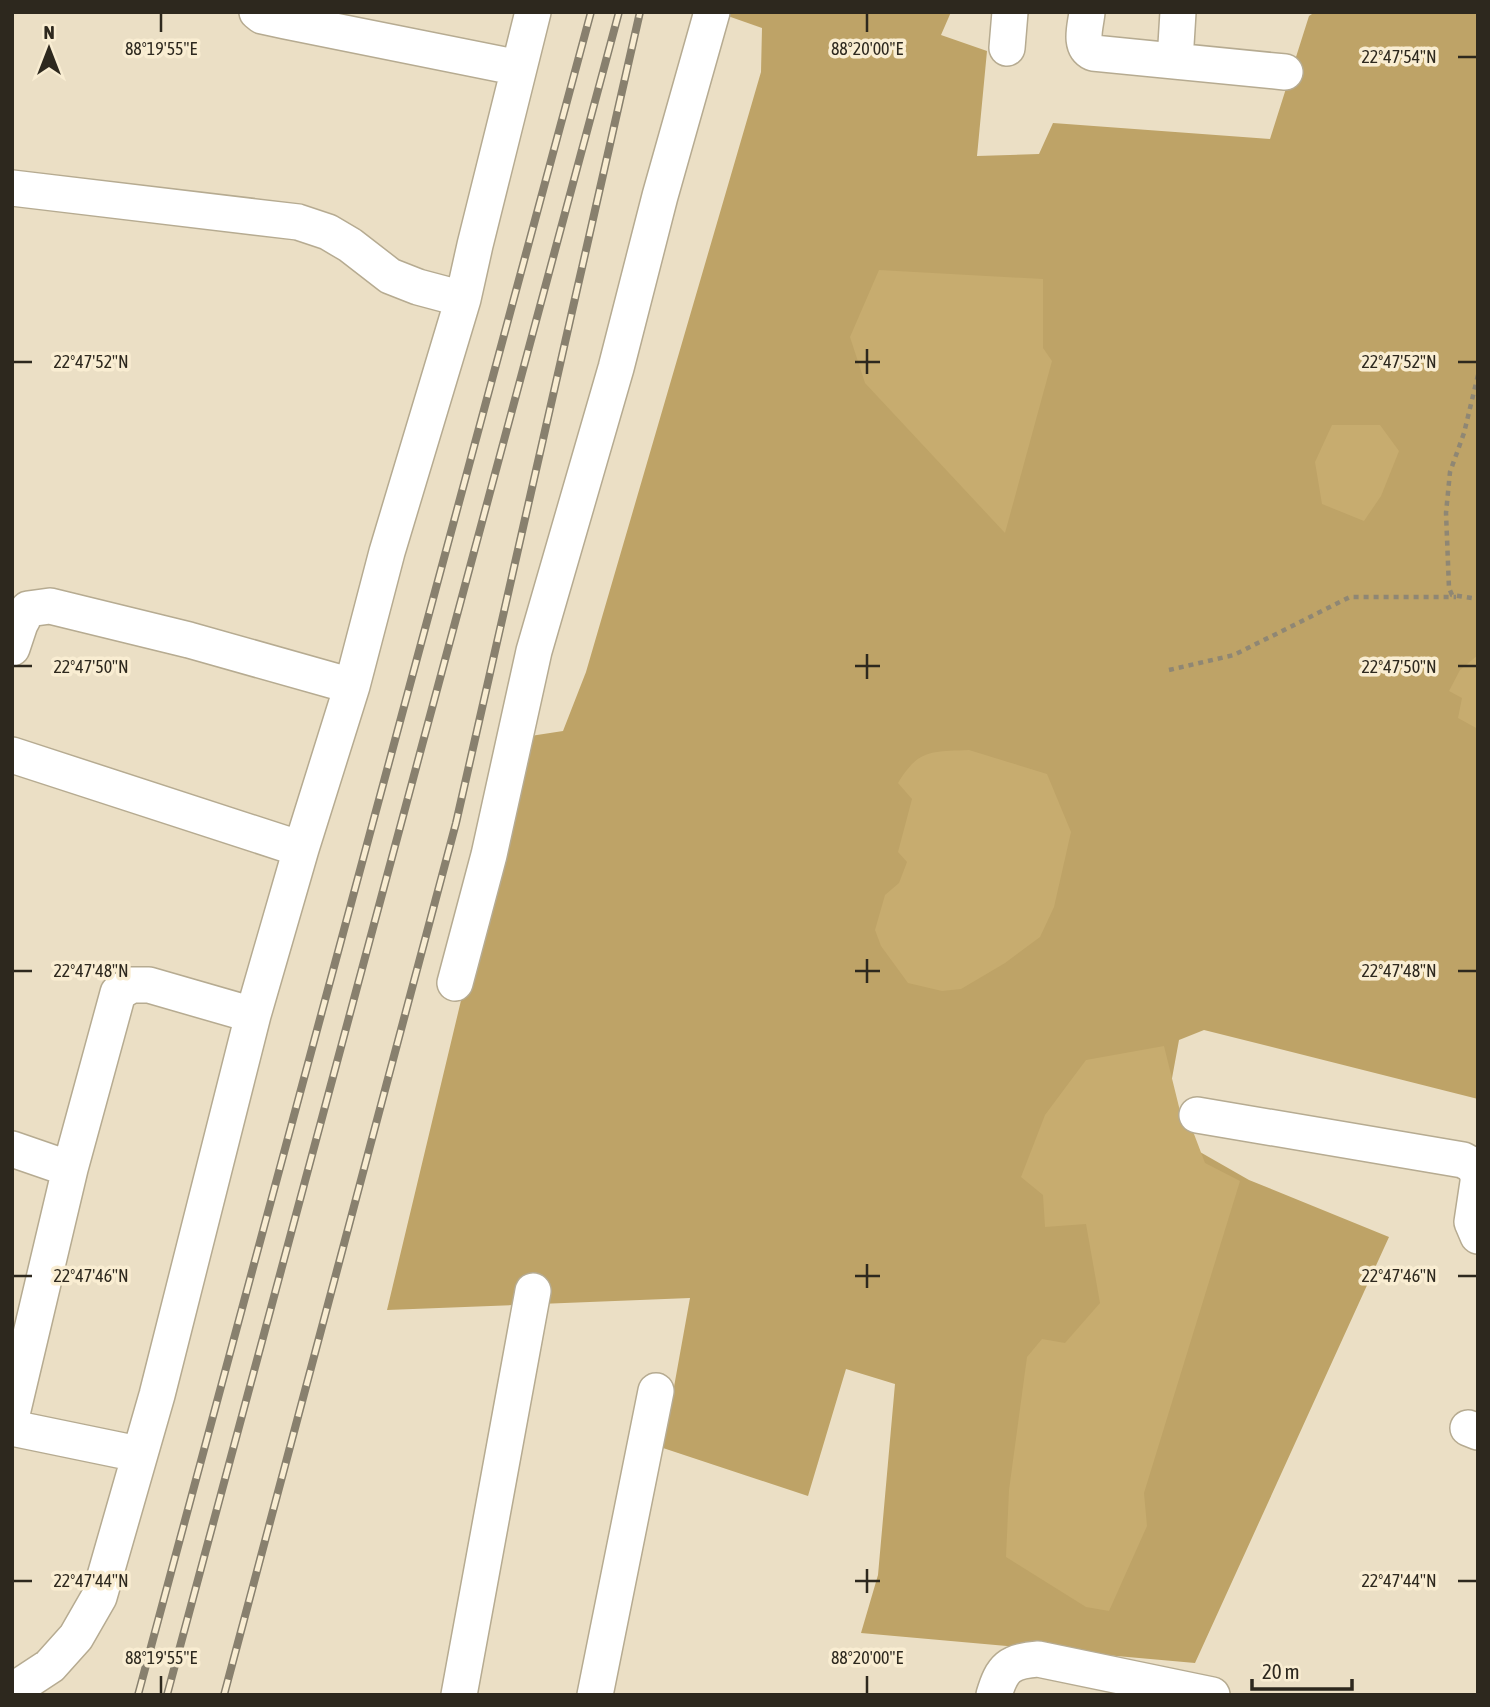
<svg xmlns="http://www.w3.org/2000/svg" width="1490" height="1707" font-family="'Asap Condensed',sans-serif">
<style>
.forest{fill:#bea367}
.water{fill:#c7ac6f}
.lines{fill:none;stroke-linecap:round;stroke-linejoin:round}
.minor-casing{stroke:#b6ab91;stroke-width:38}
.path{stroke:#8f8774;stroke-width:4.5;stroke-dasharray:5 5;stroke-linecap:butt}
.minor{stroke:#fff;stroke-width:35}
.rail-casing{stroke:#88806e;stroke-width:8}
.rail{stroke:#f9edd2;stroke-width:5;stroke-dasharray:16;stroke-linecap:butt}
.ticks{fill:none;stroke:#2d281e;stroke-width:2.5}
.ticks-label{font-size:18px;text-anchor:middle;fill:#2d281e;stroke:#f9edd2;stroke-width:7;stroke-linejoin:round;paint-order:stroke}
</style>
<rect width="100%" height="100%" fill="#ebdfc5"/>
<path class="forest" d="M726,12H951L941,35L987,51L977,156L1039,154L1053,123L1270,139L1309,16L1315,12H1478V1099L1204,1030L1179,1040L1166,1111L1186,1144L1249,1180L1389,1237L1195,1663L861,1633L878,1575L895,1384L846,1369L808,1496L663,1448L690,1298L387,1310L524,737L563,731L586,672L761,72L762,28L725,15Z"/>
<path class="water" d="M879,270L1043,279V348L1052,361L1005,533L865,383L850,337Z
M1332,425H1380L1399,451L1381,496L1364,521L1322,504L1315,462Z
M1478,655V729L1458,718L1462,698L1449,691L1460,670Z
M969,750L1047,774L1071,832L1054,907L1040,937L1005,963L961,989L942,991L908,983L881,946L875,930L885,895L899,883L907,862L898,852L912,799L898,783C919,748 932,752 969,750Z
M1164,1046L1180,1111L1194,1134L1205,1163L1240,1181L1144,1493L1147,1526L1109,1611L1086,1607L1006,1557L1009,1490L1027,1357L1042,1339L1065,1343L1100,1303L1086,1224L1045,1227L1043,1195L1021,1177L1045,1115L1086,1060Z"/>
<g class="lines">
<g class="minor-casing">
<path id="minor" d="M257,12L262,16L285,21L519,68
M1087,12C1086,25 1078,46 1093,53L1285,72
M1007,48L1010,12
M1175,61L1178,12
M12,188L298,222L328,232L350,245L390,276L418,287L463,299
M12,648L20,624L28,609L50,606L189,640L352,686
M12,755L301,849
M455,983L489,855L534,651L616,368L660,196L712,12
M1197,1115L1463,1160L1474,1166L1478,1176
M12,1149L70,1169
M1478,1182L1472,1222L1478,1236
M12,1414L70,1169L118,993L131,985H149L253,1015
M12,1428L138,1454
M1468,1428L1478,1432
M12,1691L50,1666L76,1637L99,1597L157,1395L253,1015L301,849L352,686L387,552L463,299L475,245L533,12
M459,1695L533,1291
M595,1695L656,1391
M994,1695C1002,1668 1009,1661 1038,1659L1212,1695"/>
</g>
<path class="path" d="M1478,375L1464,433L1450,472L1446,513L1449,588L1452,595L1478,599
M1169,670L1234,655L1350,597H1456"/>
<use href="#minor" class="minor"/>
<g class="rail-casing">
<path id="rail" d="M138,1695L591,12
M167,1695L619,12
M224,1695L456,823L640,12"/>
</g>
<use href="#rail" class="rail"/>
</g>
<path class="ticks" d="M161,14V32M867,14V32M1458,57H1476M867,349V374M14,362H32M855,362H880M1458,362H1476M867,654V679M14,666H32M855,666H880M1458,666H1476M867,959V983M14,971H32M855,971H880M1458,971H1476M867,1264V1288M14,1276H32M855,1276H880M1458,1276H1476M867,1569V1593M14,1581H32M855,1581H880M1458,1581H1476M161,1676V1693M867,1676V1693"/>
<g class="ticks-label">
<text x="161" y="55">88°19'55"E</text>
<text x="867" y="55">88°20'00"E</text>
<text x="1399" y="63">22°47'54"N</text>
<text x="91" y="368">22°47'52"N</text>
<text x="1399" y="368">22°47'52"N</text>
<text x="91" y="673">22°47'50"N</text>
<text x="1399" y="673">22°47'50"N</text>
<text x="91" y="977">22°47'48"N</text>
<text x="1399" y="977">22°47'48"N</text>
<text x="91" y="1282">22°47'46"N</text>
<text x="1399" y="1282">22°47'46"N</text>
<text x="91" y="1587">22°47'44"N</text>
<text x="1399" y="1587">22°47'44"N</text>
<text x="161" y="1664">88°19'55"E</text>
<text x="867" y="1664">88°20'00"E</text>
</g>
<rect width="1490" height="1707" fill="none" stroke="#2d281e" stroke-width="28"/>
<g transform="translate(49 49)" stroke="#f9edd2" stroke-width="5" paint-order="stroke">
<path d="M0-5L12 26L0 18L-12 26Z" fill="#2d281e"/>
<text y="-10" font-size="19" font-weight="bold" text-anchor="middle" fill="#2d281e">N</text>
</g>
<path d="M1252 1679v10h100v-10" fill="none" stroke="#2d281e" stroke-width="3.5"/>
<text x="1262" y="1679" font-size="21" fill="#2d281e" stroke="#f9edd2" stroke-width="5" paint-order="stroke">20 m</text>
</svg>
